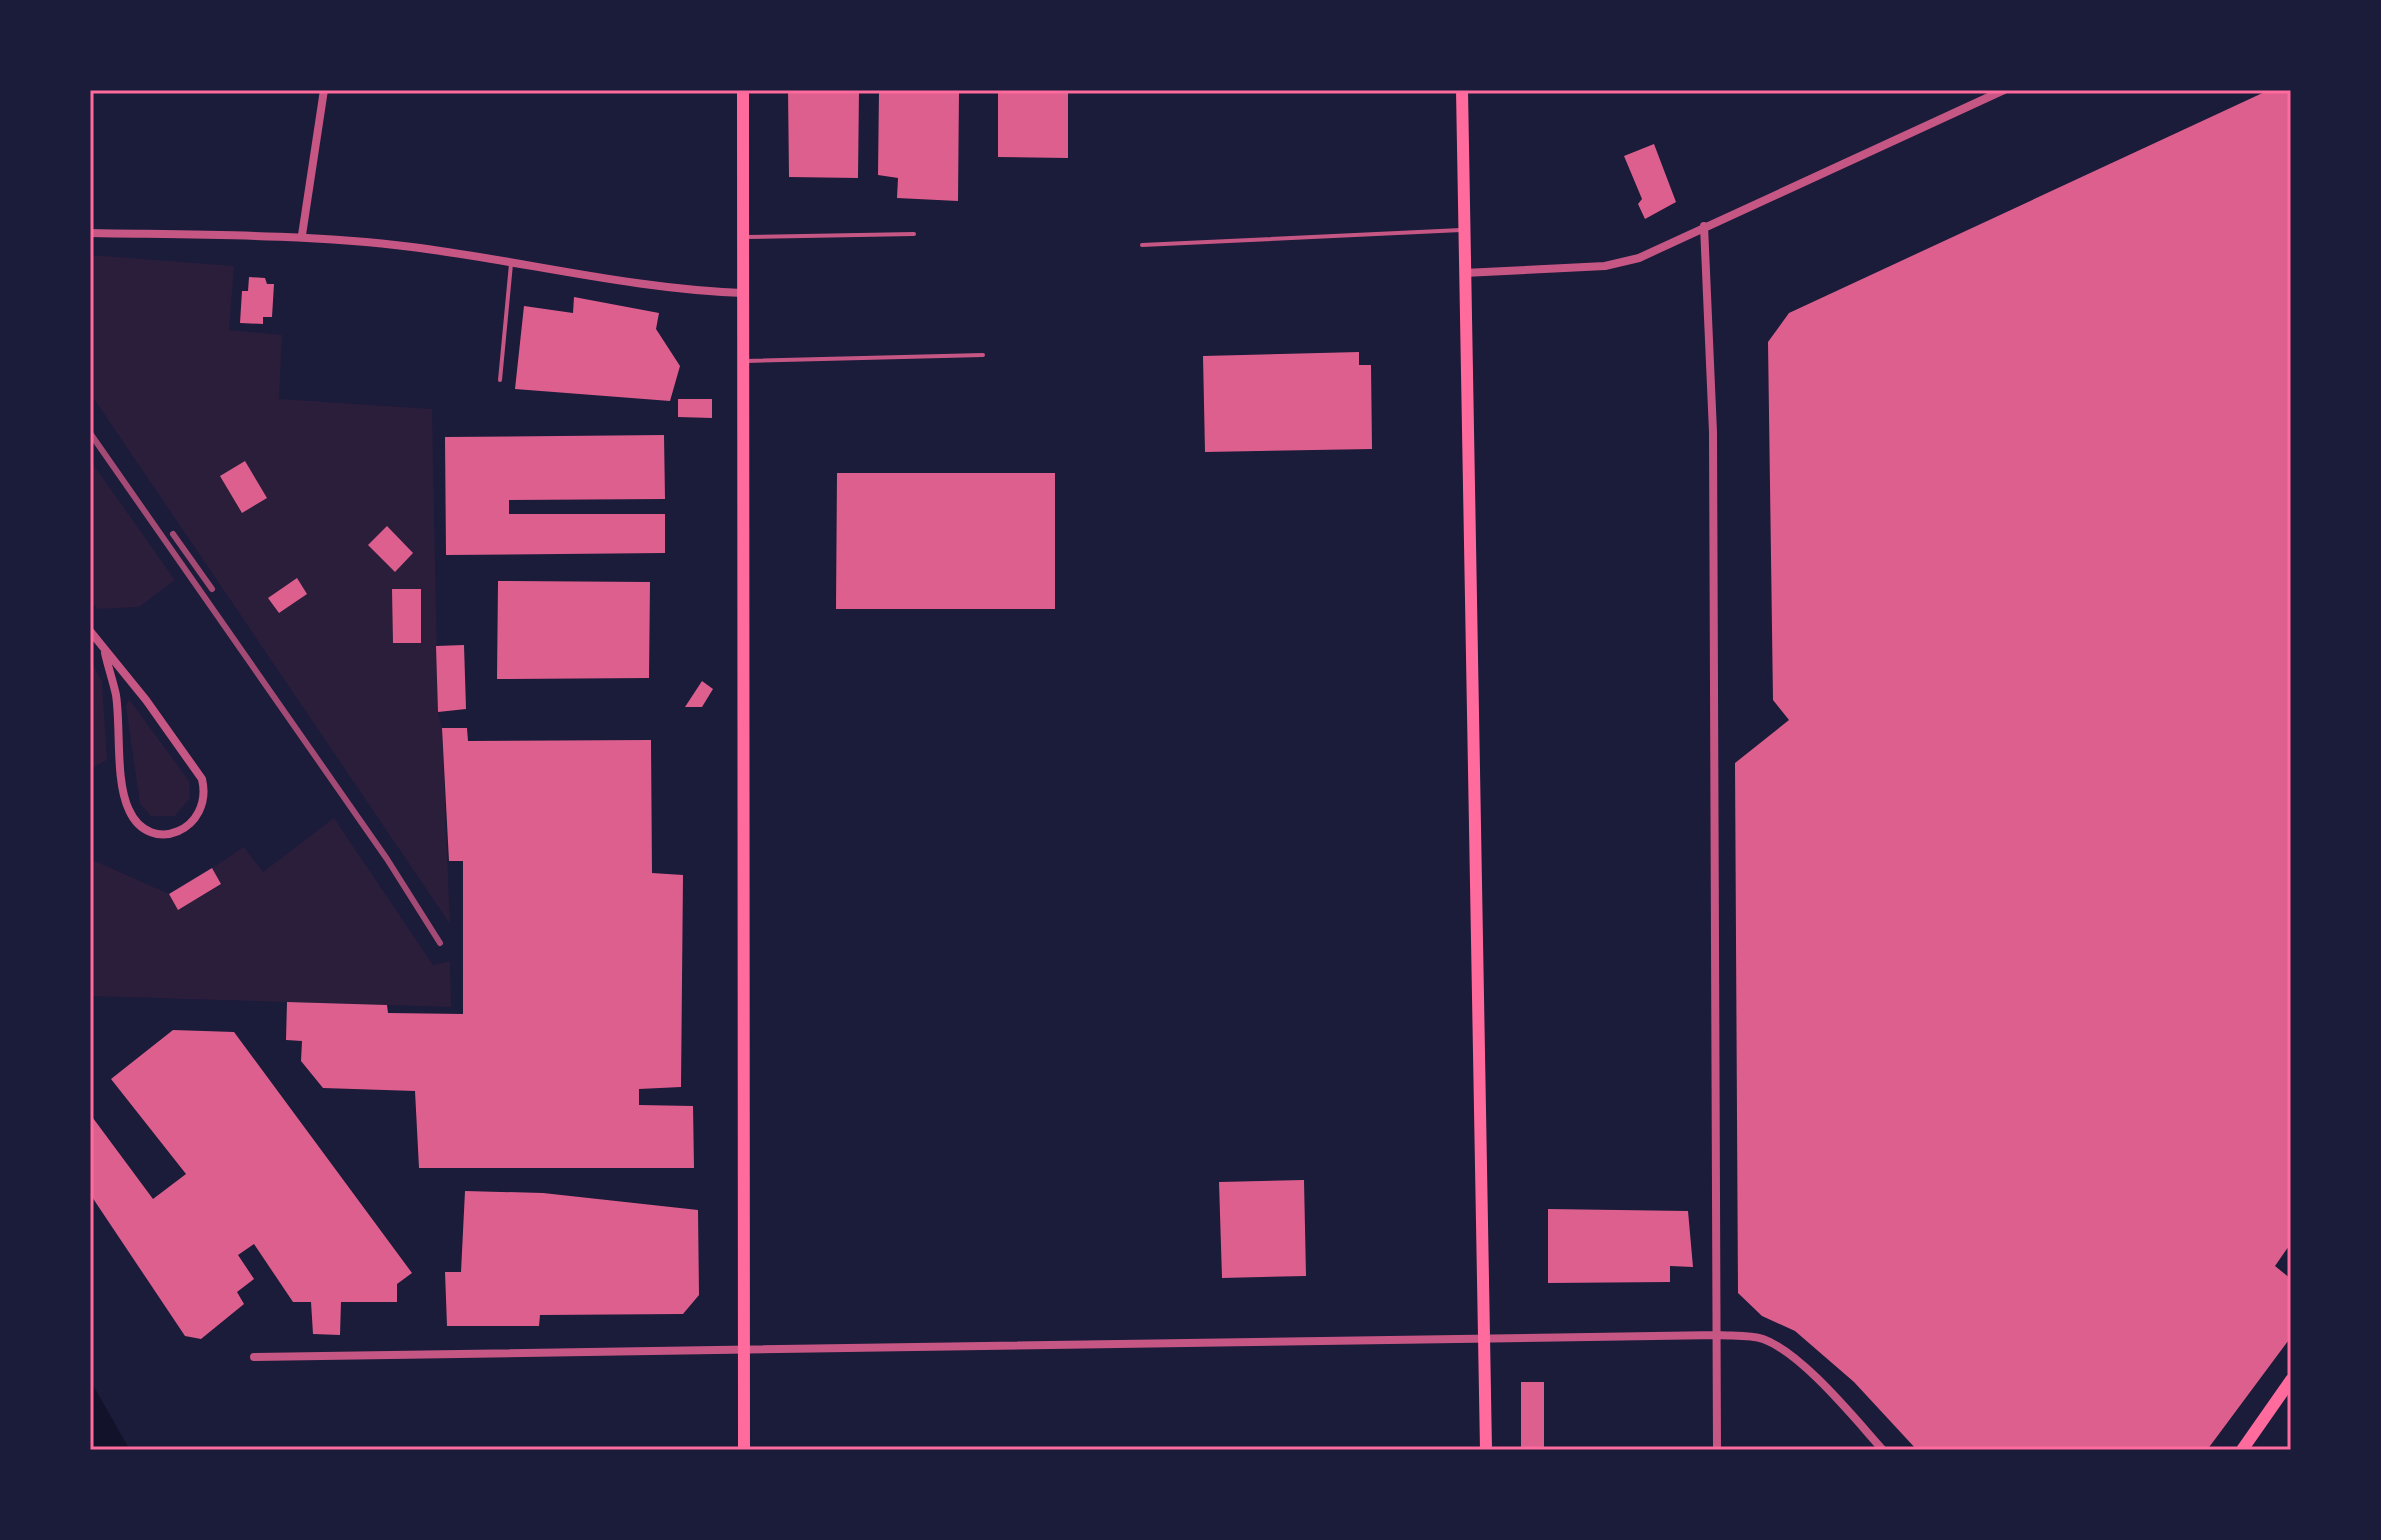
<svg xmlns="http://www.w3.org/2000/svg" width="2381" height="1540" font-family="Figtree,sans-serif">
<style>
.green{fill:#2a1e3b}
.water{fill:#12122b}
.building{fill:#dd5f8e}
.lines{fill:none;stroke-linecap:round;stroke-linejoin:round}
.service{stroke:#c65784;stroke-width:4}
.minor{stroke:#c65784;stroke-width:8}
.secondary{stroke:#ff6b9d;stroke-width:12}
.rail{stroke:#a44b75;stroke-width:6}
.neatline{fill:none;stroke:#ff6b9d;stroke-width:3}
</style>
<rect width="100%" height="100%" fill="#1b1b3a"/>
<path class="green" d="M90,255L234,266L229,330L282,335L279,399L432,409L438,712L442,728L450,924L90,393Z
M90,460L175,580L139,607L97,609L90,599Z
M90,659L102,682L107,760L90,769Z
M129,699L189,781L190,798L175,816H151L140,804L126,707Z
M334,818L433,965L450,961L451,1007L90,996V864L95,861L169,894L179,909L221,885L212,868L244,847L263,872Z"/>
<path class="water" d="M90,1380L130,1450H94L90,1442Z"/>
<path class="building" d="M788,90H859L858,178L789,177Z
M879,90H959L958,201L897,198L898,178L878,175Z
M998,90H1068V158L998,157Z
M2269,90H2291V1243L2275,1266L2291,1279V1337L2207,1450H1917L1854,1382L1795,1331L1762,1316L1738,1293L1735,763L1789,720L1773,700L1768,342L1789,313Z
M1654,144L1676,202L1645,219L1638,204L1642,199L1624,156Z
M249,277L265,278L267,284H274L272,317H263V324L240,323L242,291H248Z
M574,297L659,313L656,329L680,366L670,401L515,389L524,306L573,313Z
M1359,352V365H1371L1372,449L1205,452L1203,356Z
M678,399H712V418L678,417Z
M664,435L665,499L509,500V514H665V553L446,555L445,437Z
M245,461L267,498L242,513L220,476Z
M837,473H1055V609H836Z
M387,526L413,553L395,572L368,545Z
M297,578L307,594L279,613L268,598Z
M498,581L650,582L649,678L497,679Z
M392,589H421V643H393Z
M464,645L466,709L438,712L436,646Z
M702,681L713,689L702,707H685Z
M442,728H467L468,741L651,740L652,873L683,875L681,1087L639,1089V1105L693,1106L694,1168H419L415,1091L323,1088L301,1061L302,1041L286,1040L287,1002L387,1005L388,1013L463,1014V861H449Z
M212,868L221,884L178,910L169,894Z
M173,1030L234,1032L412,1273L397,1284V1302H341L340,1335L313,1334L311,1302H293L254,1244L238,1255L254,1279L237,1292L244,1304L201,1339L185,1336L90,1194V1114L153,1199L186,1174L111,1079Z
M1304,1180L1306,1276L1222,1278L1219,1182Z
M465,1191L543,1193L698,1210L699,1295L683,1314L540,1315L539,1326H447L445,1272H461Z
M1548,1209L1688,1211L1693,1267L1670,1266V1282L1548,1283Z
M1521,1382H1544V1450H1521Z"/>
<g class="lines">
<path class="service" d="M745,237L914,234
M1142,245L1461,230
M746,361L983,355
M500,380L511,264"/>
<path class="minor" d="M1704,226L1713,432L1717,1450
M90,233C198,235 305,234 412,247C523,261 631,289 743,293
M302,235L324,90
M1464,273L1605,266L1639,258L2004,90
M90,631L146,700L202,779C214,830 150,857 129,810C115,781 121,728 116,695C113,681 108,667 105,653
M254,1357L1719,1335C1733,1336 1751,1335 1763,1339C1802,1353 1855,1419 1883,1450"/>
<path class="secondary" d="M743,90L744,1450
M1462,90L1486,1450
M2242,1450L2291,1380"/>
<path class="rail" d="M90,433L387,859L440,943
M173,534L212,589"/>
</g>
<rect width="2381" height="1540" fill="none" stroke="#1b1b3a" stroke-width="184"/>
<rect x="92" y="92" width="2197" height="1356" class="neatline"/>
</svg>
